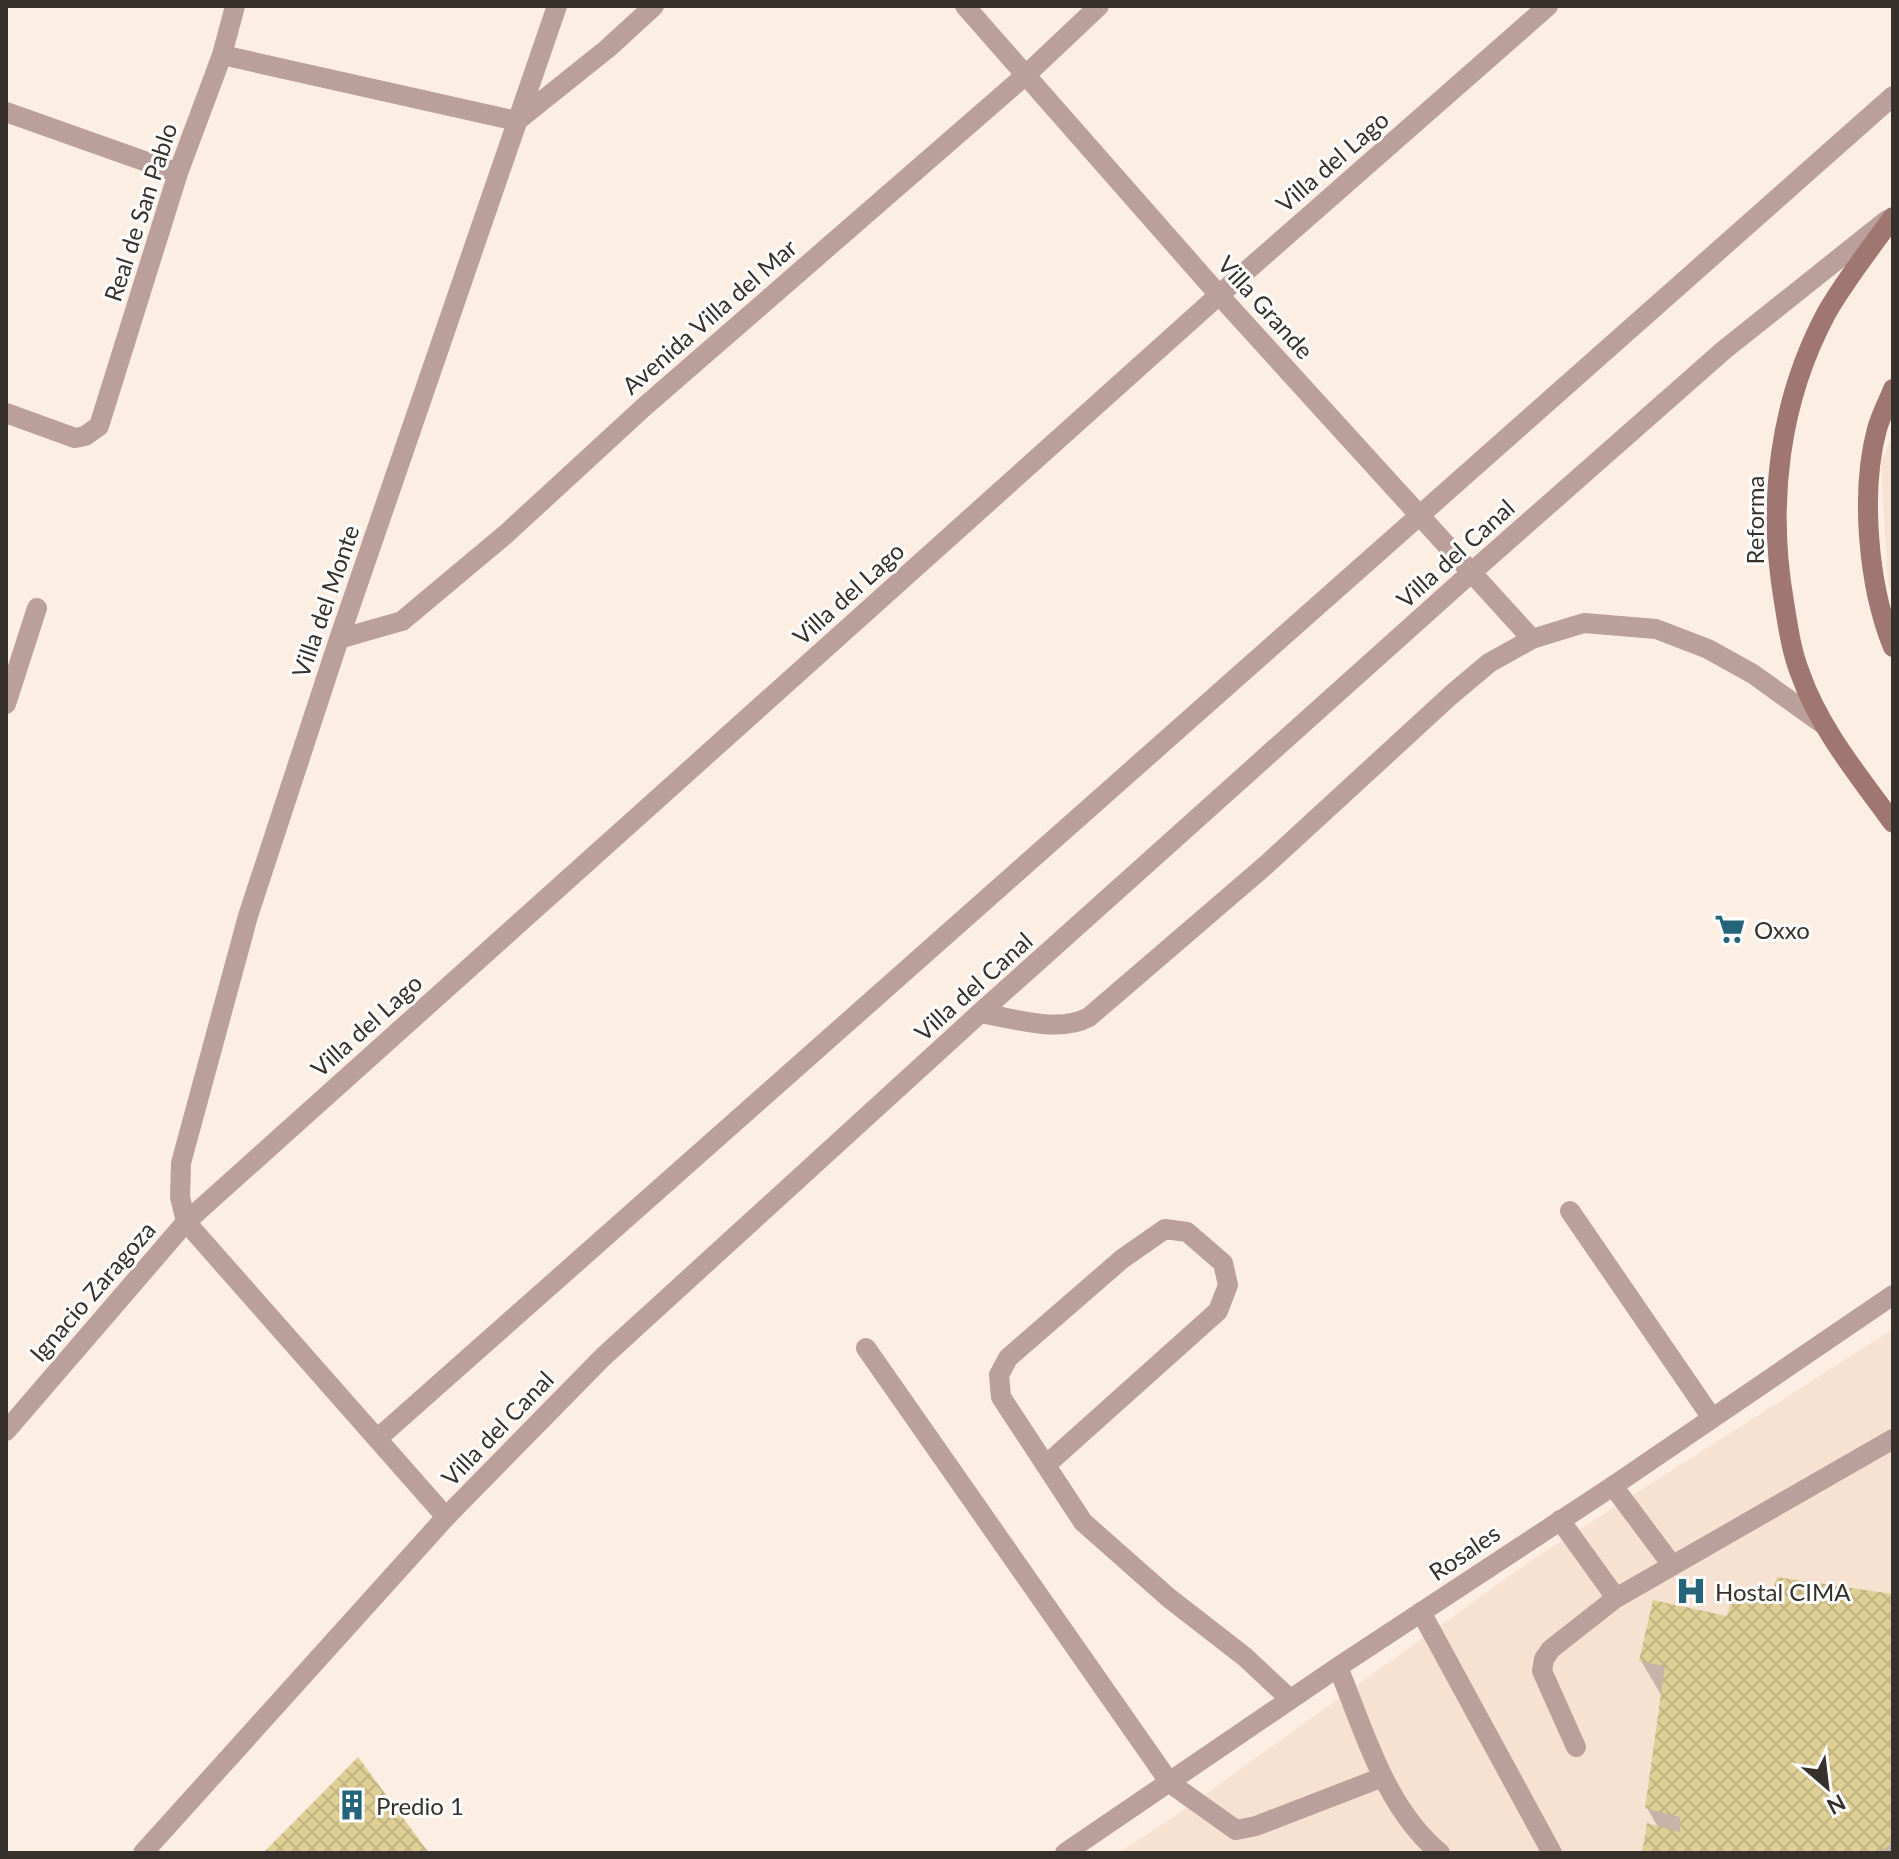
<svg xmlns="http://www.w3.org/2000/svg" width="1899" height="1859" font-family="Lato,sans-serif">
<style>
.built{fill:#f7e2d1}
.shadow{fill:#0003}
.building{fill:url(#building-cross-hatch)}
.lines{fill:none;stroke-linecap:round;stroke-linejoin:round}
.service{stroke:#bb9f9a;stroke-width:20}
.minor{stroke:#bb9f9a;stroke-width:20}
.secondary{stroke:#a07770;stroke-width:20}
.labels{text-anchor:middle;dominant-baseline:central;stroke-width:6;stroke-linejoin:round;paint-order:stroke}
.street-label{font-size:24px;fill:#36312c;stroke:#fefefe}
.poi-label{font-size:24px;fill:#36312c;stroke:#fefefe;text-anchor:start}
</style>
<defs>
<pattern id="building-cross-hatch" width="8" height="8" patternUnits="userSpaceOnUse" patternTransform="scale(2)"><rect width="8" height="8" fill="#e0cf95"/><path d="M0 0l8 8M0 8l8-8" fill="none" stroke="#c1b281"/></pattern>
</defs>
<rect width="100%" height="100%" fill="#fceee2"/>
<path class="built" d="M1893,432V597L1888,583L1881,464Z
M1893,1329V1853H1118L1175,1816L1533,1559Z"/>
<path class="shadow" d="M1893,1596V1853H1644L1659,1829L1647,1808L1663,1698L1641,1661L1729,1619L1772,1604Z"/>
<path class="building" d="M1777,1577L1893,1594V1842L1879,1853H1642L1647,1823L1680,1832V1817L1645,1808L1665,1666L1639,1661L1653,1600L1727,1616L1734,1591L1770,1601Z
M358,1757L429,1853H263Z"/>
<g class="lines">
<path class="service" d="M1570,1211L1712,1418
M866,1348L1170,1783L1236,1830L1256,1826L1383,1777
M1046,1465L1218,1311L1228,1285L1223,1263L1187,1232L1165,1229L1122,1259L1008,1358L999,1375L1001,1397L1083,1522L1169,1598L1245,1657L1290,1699
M1613,1486L1672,1565
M1560,1520L1616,1598
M1421,1612L1552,1853
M1338,1667C1364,1730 1385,1808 1440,1853
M1576,1747L1542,1671L1544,1659L1551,1649L1616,1598L1893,1439"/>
<path class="minor" d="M965,6L1219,295L1532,639
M222,55L517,121L607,49L654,6
M6,112L178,173
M6,413L75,438L85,436L99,426L178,173L222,55L235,6
M339,639L402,621L506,534L644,407L1027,74L1099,6
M6,704L37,608
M980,1013C1014,1018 1058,1034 1089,1017L1266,865L1451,695L1489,663L1532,639L1584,623L1656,629L1708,649L1753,674L1824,725
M6,1431L186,1222L1219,295L1548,6
M377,1439L1893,96
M446,1517L186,1222L180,1197L181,1163L248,916L339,639L557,6
M143,1853L446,1517L603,1357L980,1013L1472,572L1724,350L1887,220
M1065,1853L1338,1667L1613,1486L1893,1295"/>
<path class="secondary" d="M1893,217C1871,248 1846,279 1827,312C1779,401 1767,503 1784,602C1788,626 1791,650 1800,673C1819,728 1859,776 1893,823
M1893,389C1888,402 1881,415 1877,429C1860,492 1868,586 1893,647"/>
</g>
<defs>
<g id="supermarket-bare" transform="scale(2.4)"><path d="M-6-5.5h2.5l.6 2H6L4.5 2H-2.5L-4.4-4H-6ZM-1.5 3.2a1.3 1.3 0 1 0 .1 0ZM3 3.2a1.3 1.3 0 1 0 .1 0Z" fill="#256479" stroke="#fefefe" stroke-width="2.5" paint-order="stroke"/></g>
<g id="hospital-bare" transform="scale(2.4)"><path d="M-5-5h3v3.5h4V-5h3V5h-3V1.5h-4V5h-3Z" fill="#256479" stroke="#fefefe" stroke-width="2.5" paint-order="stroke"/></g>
<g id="building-bare" transform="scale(2.4)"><path d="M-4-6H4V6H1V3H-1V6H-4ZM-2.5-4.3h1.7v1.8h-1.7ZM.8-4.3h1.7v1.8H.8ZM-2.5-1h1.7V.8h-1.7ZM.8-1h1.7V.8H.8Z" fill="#256479" stroke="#fefefe" stroke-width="2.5" paint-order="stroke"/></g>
</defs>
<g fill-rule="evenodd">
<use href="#supermarket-bare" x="1730" y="929"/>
<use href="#hospital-bare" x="1691" y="1591"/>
<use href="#building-bare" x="352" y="1805"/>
</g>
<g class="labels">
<g class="street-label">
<text transform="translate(1332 161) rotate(-41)">Villa del Lago</text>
<text transform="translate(140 212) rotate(-72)">Real de San Pablo</text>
<text transform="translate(1266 307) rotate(48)">Villa Grande</text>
<text transform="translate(709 316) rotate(-41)">Avenida Villa del Mar</text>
<text transform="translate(1754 520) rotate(-90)">Reforma</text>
<text transform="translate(1455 553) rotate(-42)">Villa del Canal</text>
<text transform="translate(848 593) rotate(-42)">Villa del Lago</text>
<text transform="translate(325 601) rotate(-71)">Villa del Monte</text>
<text transform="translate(973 986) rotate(-42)">Villa del Canal</text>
<text transform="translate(366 1025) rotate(-42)">Villa del Lago</text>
<text transform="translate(92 1291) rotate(-49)">Ignacio Zaragoza</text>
<text transform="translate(497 1428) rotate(-46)">Villa del Canal</text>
<text transform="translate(1464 1552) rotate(-34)">Rosales</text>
</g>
<g class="poi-label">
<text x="1754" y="929">Oxxo</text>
<text x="1715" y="1591">Hostal CIMA</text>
<text x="376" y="1805">Predio 1</text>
</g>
</g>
<rect width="1899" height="1859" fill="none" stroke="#36312c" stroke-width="16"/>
<g transform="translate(1827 1787) rotate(152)" stroke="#fefefe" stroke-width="6" paint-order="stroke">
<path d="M0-6L14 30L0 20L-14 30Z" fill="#36312c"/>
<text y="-12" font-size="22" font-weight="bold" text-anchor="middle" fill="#36312c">N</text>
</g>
</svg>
